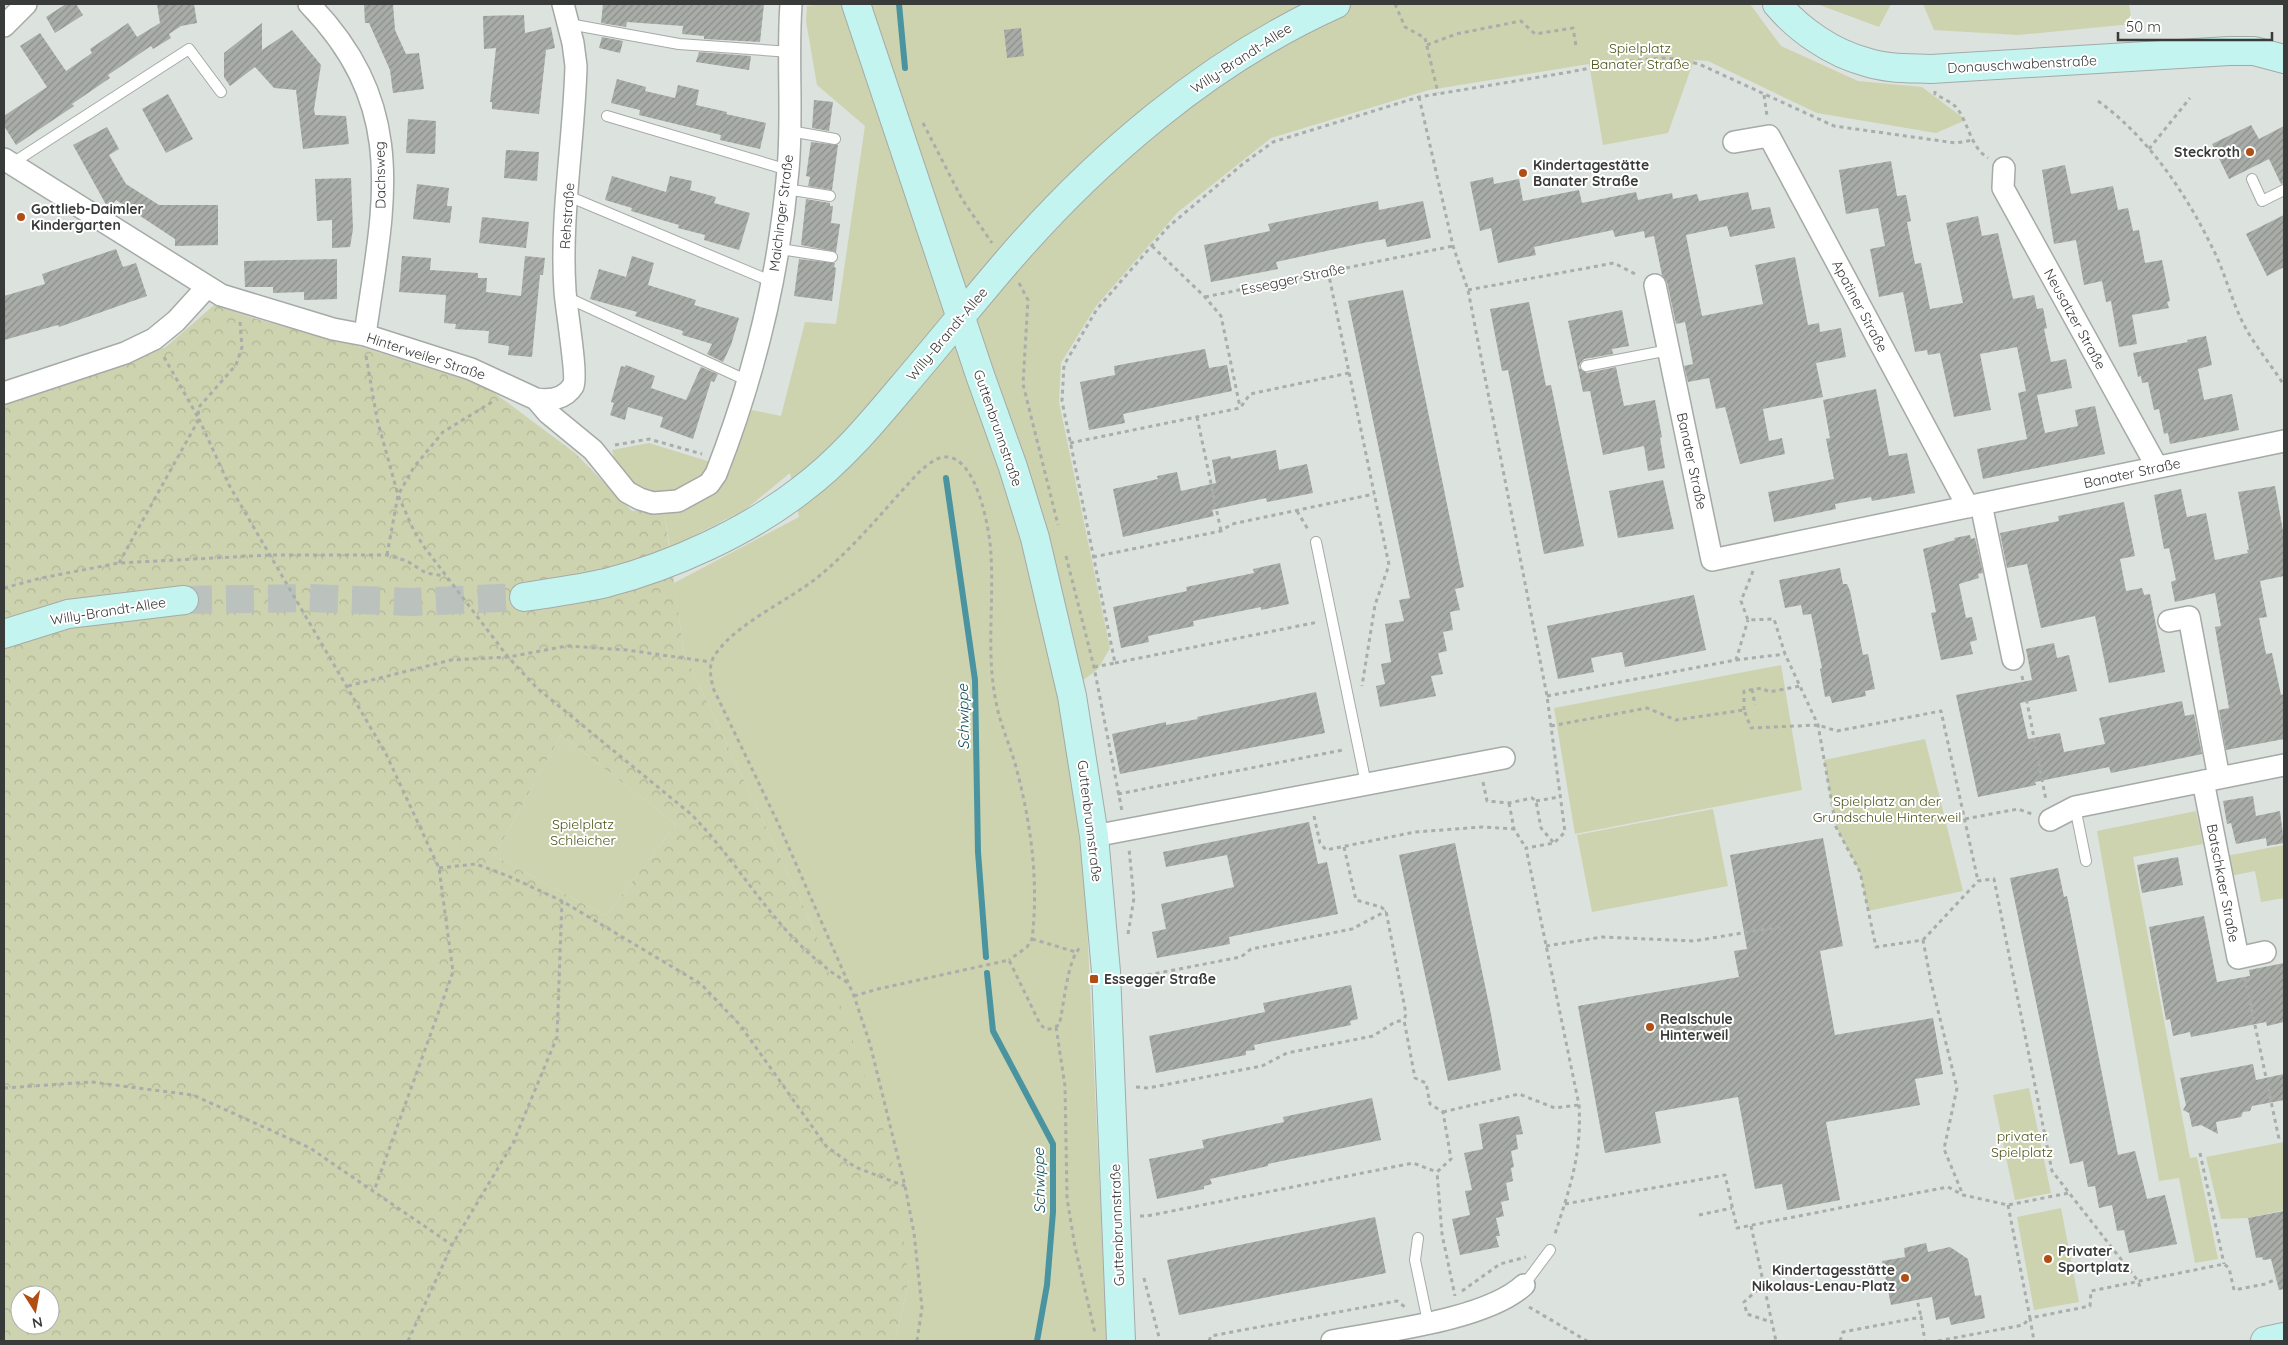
<svg xmlns="http://www.w3.org/2000/svg" width="2288" height="1345" font-family="Quicksand,sans-serif">
<style>
.green{fill:#cdd3ae}
.forest{fill:url(#forest-crowns);fill-rule:evenodd}
.lines{fill:none;stroke-linecap:round;stroke-linejoin:round}
.stream{stroke:#4a94a1;stroke-width:6}
.building{fill:url(#building-hatch)}
.secondary-tunnel{stroke:#bbc1bd;stroke-width:28;stroke-dasharray:28 14;stroke-linecap:butt}
.lane-casing{stroke:#a5aaa7;stroke-width:12}
.street-casing{stroke:#a5aaa7;stroke-width:24}
.secondary-casing{stroke:#a5aaa7;stroke-width:30}
.path{stroke:#a9aeab;stroke-width:3;stroke-dasharray:4 4;stroke-linecap:butt}
.lane{stroke:#fff;stroke-width:10}
.street{stroke:#fff;stroke-width:21}
.secondary{stroke:#c4f4f0;stroke-width:28}
.poi-dot{fill:#b14e16;stroke:#fff;stroke-width:2}
.labels{text-anchor:middle;dominant-baseline:central;stroke-width:4;stroke-linejoin:round;paint-order:stroke}
.park-label{font-size:14px;fill:#4e5516;stroke:#fff}
.street-label{font-size:14px;fill:#393b3a;stroke:#fff}
.poi-label{font-size:14px;font-weight:bold;fill:#393b3a;stroke:#fff;text-anchor:start}
.water-label{font-size:15px;font-style:italic;fill:#13535d;stroke:#fff}
</style>
<defs>
<pattern id="forest-crowns" width="20" height="18" patternUnits="userSpaceOnUse" patternTransform="scale(1.25)"><rect width="20" height="18" fill="#cdd3ae"/><path d="M2 6a3 3 0 1 1 6 0M12 15a3 3 0 1 1 6 0" fill="none" stroke="#b1b696"/></pattern>
<pattern id="building-hatch" width="6" height="6" patternUnits="userSpaceOnUse" patternTransform="scale(1.25)"><rect width="6" height="6" fill="#a9ada8"/><path d="M-1 1l2-2M0 6l6-6M5 7l2-2" fill="none" stroke="#8b8e8a"/></pattern>
</defs>
<rect width="100%" height="100%" fill="#dce2de"/>
<path class="green" d="M825,4H1750L1781,46L1858,81L1922,87L1966,120L1936,133L1817,113L1708,61L1694,60L1668,133L1603,145L1589,64L1429,90L1271,138L1178,212L1096,306L1061,363L1059,402L1110,648L1098,669L1061,697L1082,863L1087,924L1107,1341H895L909,1280L814,929L684,653L674,583L799,517L790,473L746,509L670,548L664,509L712,491L730,472L747,409L781,416L805,322L836,324L865,126L817,85L806,21L807,6Z
M1817,4H1891L1879,27Z
M1923,4H2129L2132,24L2018,35L1934,30Z
M649,443L714,463L710,474L678,496L638,491L616,463L612,450Z
M1781,665L1802,790L1575,834L1554,708Z
M561,735L676,824L606,916L494,856Z
M1925,739L1963,891L1868,911L1860,872L1836,827L1824,760Z
M1713,809L1728,886L1592,912L1577,835Z
M2196,811L2203,844L2133,857L2190,1158L2197,1157L2218,1259L2195,1263L2179,1178L2159,1181L2097,831Z
M2284,845V898L2261,902L2255,871L2230,876L2226,856Z
M2029,1088L2051,1193L2015,1200L1993,1095Z
M2284,1142V1210L2248,1218L2221,1219L2206,1157Z
M2061,1208L2079,1302L2034,1310L2017,1217Z"/>
<path class="forest" d="M214,305L253,318L358,346L485,386L575,453L632,511L664,509L684,653L814,929L891,1151L909,1280L895,1341H4V404L166,347ZM561,735L676,824L606,916L494,856ZM20,1295H50V1325H20Z"/>
<g class="lines">
<path class="stream" d="M899,4L905,68
M946,478L975,680L978,852L986,957
M987,973L993,1031L1053,1144V1212L1047,1285L1037,1341"/>
</g>
<path class="building" d="M66,4H76L83,15L55,33L46,17Z
M157,4H194L197,23L181,26L169,34L171,38L153,49L151,46L108,75L110,78L72,104L74,106L16,145L4,126V116L47,87L20,46L40,33L66,71L92,53L90,49L128,23L137,37L160,23Z
M364,4H393L395,30L406,54L419,53L424,89L393,93L390,70L369,23H365Z
M603,4H764L760,42L704,39V36L682,34L683,26L627,22L626,27L601,23Z
M524,15L525,33L551,27L555,48L546,50L539,114L492,109V102H490L496,48L484,49L483,16Z
M262,23V50L292,30L321,65L314,109L315,115L346,116L349,144L303,149L296,90L274,88L255,67L230,86L224,77V53Z
M1021,28L1024,56L1007,58L1004,30Z
M602,37L623,41L620,53L599,48Z
M699,52L751,56L749,70L696,62Z
M617,79L646,87L645,91L675,98L678,85L699,90L696,105L727,112L726,114L766,123L760,149L720,140L721,135L639,115L640,110L611,103Z
M168,94L193,139L166,153L142,109Z
M814,100L833,102L829,131L812,128Z
M408,119L436,121L435,154L406,153Z
M2251,125L2259,139L2284,126V183L2281,184L2269,159L2229,179L2212,144Z
M107,127L119,149L109,155L126,184L159,205H218V245L175,246V239L116,200L109,210L73,145Z
M811,142L838,145L832,190L808,186L810,177L806,176Z
M506,150L539,152L537,181L504,178Z
M1891,161L1897,196L1906,195L1911,221L1907,222L1915,264L1921,263L1930,309L1963,303L1946,223L1978,216L1982,236L1998,233L2013,299L2034,295L2037,309L2043,308L2047,328L2044,329L2051,362L2066,359L2072,388L2037,395L2045,433L2078,426L2075,410L2095,406L2105,454L1983,479L1977,449L2027,439L2018,393L2026,391L2017,347L1980,354L1991,410L1954,417L1940,353L1928,355L1927,350L1915,352L1903,292L1879,297L1870,249L1885,246L1878,208L1846,214L1839,170Z
M2065,165L2071,194L2113,186L2118,210L2128,208L2133,231L2139,230L2145,263L2162,260L2170,301L2167,302L2169,308L2132,315L2137,344L2119,347L2111,301L2106,302L2102,281L2084,285L2076,240L2054,244L2042,170Z
M612,176L666,192L670,176L692,181L690,190L716,197L714,203L750,213L739,250L704,240L705,235L678,228L679,225L631,211L632,208L605,200Z
M1493,177L1494,184L1519,179L1523,201L1579,190L1582,203L1636,192L1638,200L1672,193L1673,199L1697,194L1699,201L1748,192L1752,210L1770,207L1775,228L1730,237L1727,226L1686,235L1702,316L1763,304L1755,265L1795,257L1808,325L1819,323L1820,332L1841,328L1846,357L1816,363L1823,397L1763,409L1769,441L1782,438L1785,454L1740,464L1725,407L1716,409L1709,378L1688,382L1684,366L1693,364L1685,322L1676,324L1667,282L1662,275L1654,236L1645,238L1644,231L1615,237L1613,230L1534,247L1536,255L1498,263L1491,228L1480,231L1470,182Z
M351,178L353,229L350,247L332,248V220L317,221L315,179Z
M417,184L449,188L447,206H452L450,223L413,219Z
M806,199L830,203V206H833L831,223L840,224L836,252L801,245Z
M1378,201L1379,210L1423,201L1431,238L1387,247L1385,239L1363,243L1276,262L1278,269L1211,282L1204,245L1270,231L1268,224Z
M2284,215V267L2267,276L2246,234Z
M482,217L529,222L526,248L479,243Z
M116,249L123,267L136,263L147,296L59,327L58,325L4,340V296L45,284L42,274Z
M402,256L431,258L430,270L478,273V278H487L486,292L521,296L525,256L545,258L543,275H540L532,357L508,355L509,346L488,343L489,331L455,329L456,324L444,323L446,295L399,292Z
M632,256L654,263L648,285L696,300L694,305L739,318L731,345L723,362L707,354L712,344L682,335L683,331L635,316L637,312L590,299L599,269L626,277Z
M337,259V299L304,300V292L273,293V287H245L244,261Z
M799,259L835,263L834,267L836,268L832,301L794,296Z
M1403,290L1464,587L1455,589L1460,610L1450,612L1453,630L1443,632L1447,651L1438,653L1443,674L1431,676L1436,696L1380,707L1376,686L1385,684L1381,664L1391,662L1385,624L1404,621L1399,600L1410,598L1348,301Z
M1529,302L1546,386L1551,385L1584,546L1544,554L1508,370L1502,371L1490,309Z
M1622,310L1629,346L1612,349L1613,354L1584,359L1580,363L1579,368L1587,373L1616,367L1624,406L1655,400L1662,437L1660,438L1665,468L1648,471L1644,446L1603,455L1590,391L1583,392L1568,321Z
M2206,336L2212,365L2198,369L2204,400L2232,394L2239,430L2170,444L2168,433L2164,434L2159,409L2154,410L2148,382L2142,383L2141,376L2138,377L2133,353L2188,342L2187,340Z
M1205,349L1209,368L1227,365L1232,391L1123,414L1125,423L1089,430L1080,382L1115,375L1114,366Z
M626,365L655,376L651,388L686,400L701,367L718,374L714,382L711,381L693,439L660,427L663,417L628,407L625,420L610,415L614,403L611,402L621,366L625,367Z
M1876,389L1889,456L1907,453L1915,493L1872,501L1871,497L1835,504L1836,509L1774,522L1768,492L1834,479L1826,439L1830,438L1823,400Z
M1276,450L1279,470L1307,464L1313,493L1267,502L1266,498L1212,510L1214,516L1123,537L1113,489L1158,479L1157,476L1177,472L1181,491L1216,483L1212,460L1230,456L1231,459Z
M1663,480L1674,529L1618,538L1609,491Z
M2275,486L2284,537V576L2260,581L2267,617L2259,618L2266,654L2272,653L2281,695L2284,694V739L2226,750L2219,710L2229,708L2215,627L2221,626L2215,593L2175,602L2171,582L2176,580L2169,548L2164,549L2154,495L2181,489L2187,517L2206,513L2215,560L2248,553L2247,550H2249L2238,492Z
M2124,502L2135,556L2120,559L2126,591L2142,588L2144,595L2150,594L2165,672L2109,683L2095,616L2041,628L2027,564L2007,568L2000,533L2059,521L2058,516Z
M1970,535L1971,539L1975,538L1983,573L1978,574L1979,578L1959,584L1966,618L1972,617L1977,640L1970,642L1973,654L1941,660L1931,613L1936,612L1923,549L1955,540L1954,538Z
M1280,563L1289,604L1261,610V607L1193,621L1194,626L1148,636L1149,642L1121,648L1113,607L1187,591L1186,587L1254,573L1253,569Z
M1840,568L1843,584H1847L1850,591L1863,655L1868,654L1875,689L1865,691L1866,696L1832,703L1830,696L1825,697L1820,669L1822,668L1811,614L1803,615L1801,605L1785,608L1779,580Z
M1694,595L1706,650L1625,667L1622,652L1591,658L1594,672L1558,679L1547,626Z
M2054,643L2057,658L2069,655L2077,691L2020,703L2028,739L2060,733L2064,752L2105,744L2099,718L2182,701L2185,716L2194,714L2202,754L2111,773L2109,767L2035,782L2036,785L1978,797L1956,695L2032,680L2026,649Z
M1316,692L1325,733L1120,774L1112,734L1166,722V725L1198,719L1197,717Z
M2253,796L2256,816L2280,811L2284,843L2267,846L2266,838L2236,844L2231,823L2227,824L2223,801Z
M1309,822L1318,864L1327,862L1338,914L1229,937L1230,944L1157,958L1152,932L1166,929L1161,904L1234,887L1227,855L1166,867L1163,852Z
M1823,838L1843,946L1820,951L1835,1035L1933,1018L1943,1074L1915,1079L1920,1105L1826,1122L1840,1200L1787,1210L1782,1184L1755,1189L1738,1097L1655,1112L1661,1143L1605,1153L1578,1006L1739,977L1734,951L1747,949L1730,855Z
M1455,843L1491,1014L1501,1070L1448,1081L1399,855Z
M2178,857L2183,885L2142,893L2137,865Z
M2058,868L2064,897L2067,896L2118,1155L2135,1151L2147,1199L2165,1195L2177,1244L2129,1253L2124,1230L2117,1231L2112,1205L2099,1208L2095,1186L2088,1187L2083,1161L2070,1164L2010,878Z
M2204,916L2217,982L2250,976L2249,970L2284,963V1022L2267,1026L2266,1022L2191,1037L2190,1032L2173,1036L2170,1019L2166,1020L2149,927Z
M1351,985L1358,1019L1350,1021L1351,1025L1254,1045L1255,1050L1246,1051V1055L1156,1073L1149,1036L1265,1012L1263,1003Z
M2253,1064L2256,1080L2284,1074V1100L2252,1106L2250,1111L2243,1112L2241,1117L2216,1122L2218,1134L2201,1125L2192,1127L2189,1113L2183,1110L2186,1105L2180,1078Z
M1372,1098L1381,1140L1268,1164V1166L1210,1179L1212,1184L1204,1186V1189L1157,1199L1149,1159L1204,1148L1202,1140L1284,1122L1283,1117Z
M1519,1116L1523,1134L1516,1135L1518,1149L1511,1151L1514,1167L1511,1168L1513,1181L1506,1183L1509,1200L1501,1202L1504,1216L1496,1218L1500,1236H1496L1499,1247L1460,1255L1452,1219L1470,1215L1465,1191L1472,1190L1464,1153L1483,1149L1479,1124Z
M2284,1211V1289L2279,1290L2271,1259L2263,1260L2262,1257L2256,1258L2248,1218Z
M1375,1217L1386,1273L1179,1315L1167,1260Z
M1926,1243L1928,1252L1950,1247L1968,1259L1975,1296L1981,1295L1985,1318L1951,1325L1949,1317L1936,1320L1932,1297L1891,1305L1882,1261L1905,1257L1904,1248Z"/>
<g class="lines">
<path class="secondary-tunnel" d="M184,600L309,598L411,602L524,597"/>
<g class="lane-casing">
<path id="lane" d="M569,24L679,44L791,52
M607,116L788,170
M790,131L835,139
M11,164L189,49L221,92
M2252,179L2262,201L2284,190
M786,189L830,196
M568,196L773,282
M780,249L832,257
M566,297L748,381
M1586,366L1669,350
M1316,542L1366,784
M2075,807L2086,861
M1418,1238L1415,1260L1428,1322
M1524,1285L1550,1250"/>
</g>
<g class="street-casing">
<path id="street" d="M309,4C411,109 383,206 365,335
M4,26L26,4
M1734,142L1769,136L1968,507
M4,159L221,295L333,329L365,335L471,369L536,399L548,413L593,450L627,492L640,499L653,503L678,501L709,484L716,474C754,377 779,274 788,170C793,115 787,59 791,4
M2004,168L2003,188L2157,467
M1655,285L1712,560L2284,441
M4,393L125,353L154,339L176,321L207,287
M536,399C549,401 565,399 573,386C578,377 566,307 565,291C560,217 574,141 576,66L573,43L563,4
M1981,504L2013,659
M2169,621L2189,617L2219,778
M2203,781L2238,958L2265,952
M2050,820L2075,807L2284,765
M1094,836L1504,758
M1332,1341C1384,1331 1486,1320 1524,1285"/>
</g>
<g class="secondary-casing">
<path id="secondary" d="M856,4L980,375L1013,467L1035,538L1072,696L1094,836L1106,972L1121,1341
M1777,4C1799,30 1832,53 1866,62C1887,69 1909,68 1931,69L2229,51H2254L2284,59
M524,597C552,593 579,589 606,583C672,566 747,532 801,490C840,461 871,424 902,387C937,346 970,305 1005,264C1095,159 1209,61 1336,4
M4,634L68,614L184,600
M2265,1341L2284,1337"/>
</g>
<path class="path" d="M1395,4L1405,27L1425,38L1438,93
M1427,45L1456,34L1521,21L1535,34L1573,28L1576,46
M1935,91V94C1942,98 1951,102 1956,107C1969,123 1970,147 1988,158
M1764,95L1767,116
M1419,97L1453,246L1468,290L1547,696L1565,832L1554,843L1526,848L1579,1105C1582,1156 1569,1190 1554,1237
M2098,101C2148,137 2185,192 2212,247C2225,272 2231,300 2244,325C2255,346 2271,365 2284,385
M923,123L962,199L992,243
M2149,149L2190,98
M1152,246L1205,297L1221,316L1240,407
M1328,271L1389,565L1375,605L1362,686
M1019,283L1028,300L1023,384L1058,525
M1468,290L1614,263L1637,275
M1205,297L1453,246
M240,322L242,347L236,365L198,408L199,419L229,485L386,754L439,868L453,972L374,1191
M366,356L377,419L398,495L414,531L425,548L508,657L537,688L692,815C748,873 777,939 848,983
M1197,417L1221,531
M1070,443L1240,408L1250,394L1349,373
M615,445L649,439L702,454
M1297,511L1309,531
M387,555L398,495L414,467L443,432L492,402
M1066,556L1094,667L1122,811
M1093,557L1221,531L1232,524L1374,494
M119,563L199,419L164,357
M1753,571L1741,601L1748,620L1774,619L1785,654L1818,725L1836,827L1860,872L1876,947L1923,940L1931,982L1957,1088L1944,1149L1963,1195
M4,588L41,578L119,563L270,555H387L407,561L426,573L445,576
M1736,660L1785,654
M1115,663L1318,622
M1094,667L1115,663L1062,401L1064,365L1097,309L1168,227L1244,163L1273,142L1419,97L1570,72L1621,62L1662,58L1676,59L1699,64L1834,126L1956,143L1973,140
M2022,676L2046,800
M348,686L451,660L508,657L567,646L627,650L711,662
M1752,689L1755,705
M1547,696L1736,660L1748,620
M1744,710V691L1762,688L1769,692L1800,686
M1551,726L1647,708L1676,720L1744,710L1751,728L1818,725L1837,731L1941,711L1978,881
M1483,782L1487,801L1509,803L1532,798L1536,801L1541,828L1554,843
M1118,794L1343,750
M1536,801L1559,797
M1509,803L1514,829L1526,848
M1314,816L1320,843L1326,850L1415,832L1482,827L1514,829
M1965,819L2018,809L2032,814
M1344,847L1356,900L1381,907L1386,911L1406,1014L1404,1020L1415,1078L1426,1083L1430,1104L1443,1112L1451,1159L1437,1172L1442,1234L1455,1296
M439,868L476,864L508,876L562,901
M1128,934L1134,898L1129,849
M1032,939L1076,952
M1923,940L1978,881L1994,879L2052,1171L2138,1281L2140,1287
M1546,946L1602,937L1694,941L1784,926
M1132,978L1241,957L1251,949L1352,929L1386,911
M2245,978L2279,1139
M854,996L878,989L1009,960L1040,1024L1045,1029H1050L1059,1025C1064,1008 1067,957 1081,947
M1056,1027L1065,1086L1067,1198L1075,1247L1095,1333
M1136,1087L1148,1088L1262,1066L1287,1053L1373,1036L1395,1022L1404,1020
M4,1088L91,1082L193,1095L310,1148L452,1245
M1443,1112L1519,1094L1555,1108L1579,1105
M2200,1153L2224,1264
M1565,1204L1725,1175L1737,1228L1948,1187L1963,1195L2008,1205L2069,1193
M2008,1205L2030,1318L2090,1306L2091,1291L2224,1264L2229,1268L2234,1290L2265,1284L2284,1276
M1699,1215L1732,1208
M1140,1216H1147L1413,1163L1437,1172
M1751,1226L1776,1341
M1144,1278L1160,1341
M1764,1284L1744,1302L1747,1314L1771,1322
M1462,1291L1500,1264L1526,1257
M1916,1295L1921,1317
M1529,1307L1587,1341
M408,1341L452,1245L513,1143L557,1037L562,901L701,984L740,1025L826,1146L855,1167L905,1186
M917,1341L922,1308L914,1233L905,1186L870,1044L854,996L778,823L713,688C710,674 708,663 717,652C739,622 788,601 818,577C856,546 887,506 921,470C928,465 935,458 944,457C977,454 990,531 991,555C994,603 986,654 996,702C1000,724 1010,745 1016,767C1031,823 1039,882 1032,939L1027,947L1009,960
M1209,1341L1211,1336L1397,1301L1405,1307
M1840,1341L1843,1332L1921,1317L1925,1341
M1938,1341L2023,1325L2030,1318L2034,1341"/>
<use href="#lane" class="lane"/>
<use href="#street" class="street"/>
<use href="#secondary" class="secondary"/>
</g>
<g class="poi-dot">
<circle cx="2250" cy="152" r="5"/>
<circle cx="1523" cy="173" r="5"/>
<circle cx="21" cy="217" r="5"/>
<rect x="1089" y="974" width="10" height="10" rx="2.5"/>
<circle cx="1650" cy="1027" r="5"/>
<circle cx="2048" cy="1259" r="5"/>
<circle cx="1905" cy="1278" r="5"/>
</g>
<g class="labels">
<g class="park-label">
<text x="1640" y="48">Spielplatz<tspan x="1640" dy="16">Banater Straße</tspan></text>
<text x="1887" y="801">Spielplatz an der<tspan x="1887" dy="16">Grundschule Hinterweil</tspan></text>
<text x="583" y="824">Spielplatz<tspan x="583" dy="16">Schleicher</tspan></text>
<text x="2022" y="1136">privater<tspan x="2022" dy="16">Spielplatz</tspan></text>
</g>
<g class="street-label">
<text transform="translate(1241 58) rotate(-33)">Willy-Brandt-Allee</text>
<text transform="translate(2022 64) rotate(-3)">Donauschwabenstraße</text>
<text transform="translate(380 175) rotate(-91)">Dachsweg</text>
<text transform="translate(781 213) rotate(-83)">Maichinger Straße</text>
<text transform="translate(567 216) rotate(-86)">Rehstraße</text>
<text transform="translate(1293 279) rotate(-12)">Essegger Straße</text>
<text transform="translate(1860 306) rotate(62)">Apatiner Straße</text>
<text transform="translate(2075 319) rotate(61)">Neusatzer Straße</text>
<text transform="translate(947 334) rotate(-50)">Willy-Brandt-Allee</text>
<text transform="translate(426 356) rotate(18)">Hinterweiler Straße</text>
<text transform="translate(998 428) rotate(71)">Guttenbrunnstraße</text>
<text transform="translate(1692 461) rotate(78)">Banater Straße</text>
<text transform="translate(2132 473) rotate(-12)">Banater Straße</text>
<text transform="translate(108 611) rotate(-9)">Willy-Brandt-Allee</text>
<text transform="translate(1090 821) rotate(83)">Guttenbrunnstraße</text>
<text transform="translate(2223 883) rotate(79)">Batschkaer Straße</text>
<text transform="translate(1117 1225) rotate(-92)">Guttenbrunnstraße</text>
</g>
<g class="poi-label">
<text x="2240" y="152" text-anchor="end">Steckroth</text>
<text x="1533" y="165">Kindertagestätte<tspan x="1533" dy="16">Banater Straße</tspan></text>
<text x="31" y="209">Gottlieb-Daimler<tspan x="31" dy="16">Kindergarten</tspan></text>
<text x="1104" y="979">Essegger Straße</text>
<text x="1660" y="1019">Realschule<tspan x="1660" dy="16">Hinterweil</tspan></text>
<text x="2058" y="1251">Privater<tspan x="2058" dy="16">Sportplatz</tspan></text>
<text x="1895" y="1270" text-anchor="end">Kindertagesstätte<tspan x="1895" dy="16">Nikolaus-Lenau-Platz</tspan></text>
</g>
<g class="water-label">
<text transform="translate(963 717) rotate(-91)">Schwippe</text>
<text transform="translate(1039 1181) rotate(-91)">Schwippe</text>
</g>
</g>
<rect width="2288" height="1345" fill="none" stroke="#393b3a" stroke-width="10"/>
<g transform="translate(35 1310) rotate(169)"><circle r="24" fill="#ffffff" stroke="#b0b1b0"/>
<path d="M0-4L9 19L0 12L-9 19Z" fill="#b14e16"/>
<text y="-8" font-size="14" font-weight="bold" text-anchor="middle" fill="#393b3a">N</text>
</g>
<path d="M2118 32v8h154v-8" fill="none" stroke="#393b3a" stroke-width="2.5"/>
<text x="2126" y="32" font-size="15" fill="#393b3a" stroke="#ffffff" stroke-width="4" paint-order="stroke">50 m</text>
</svg>
